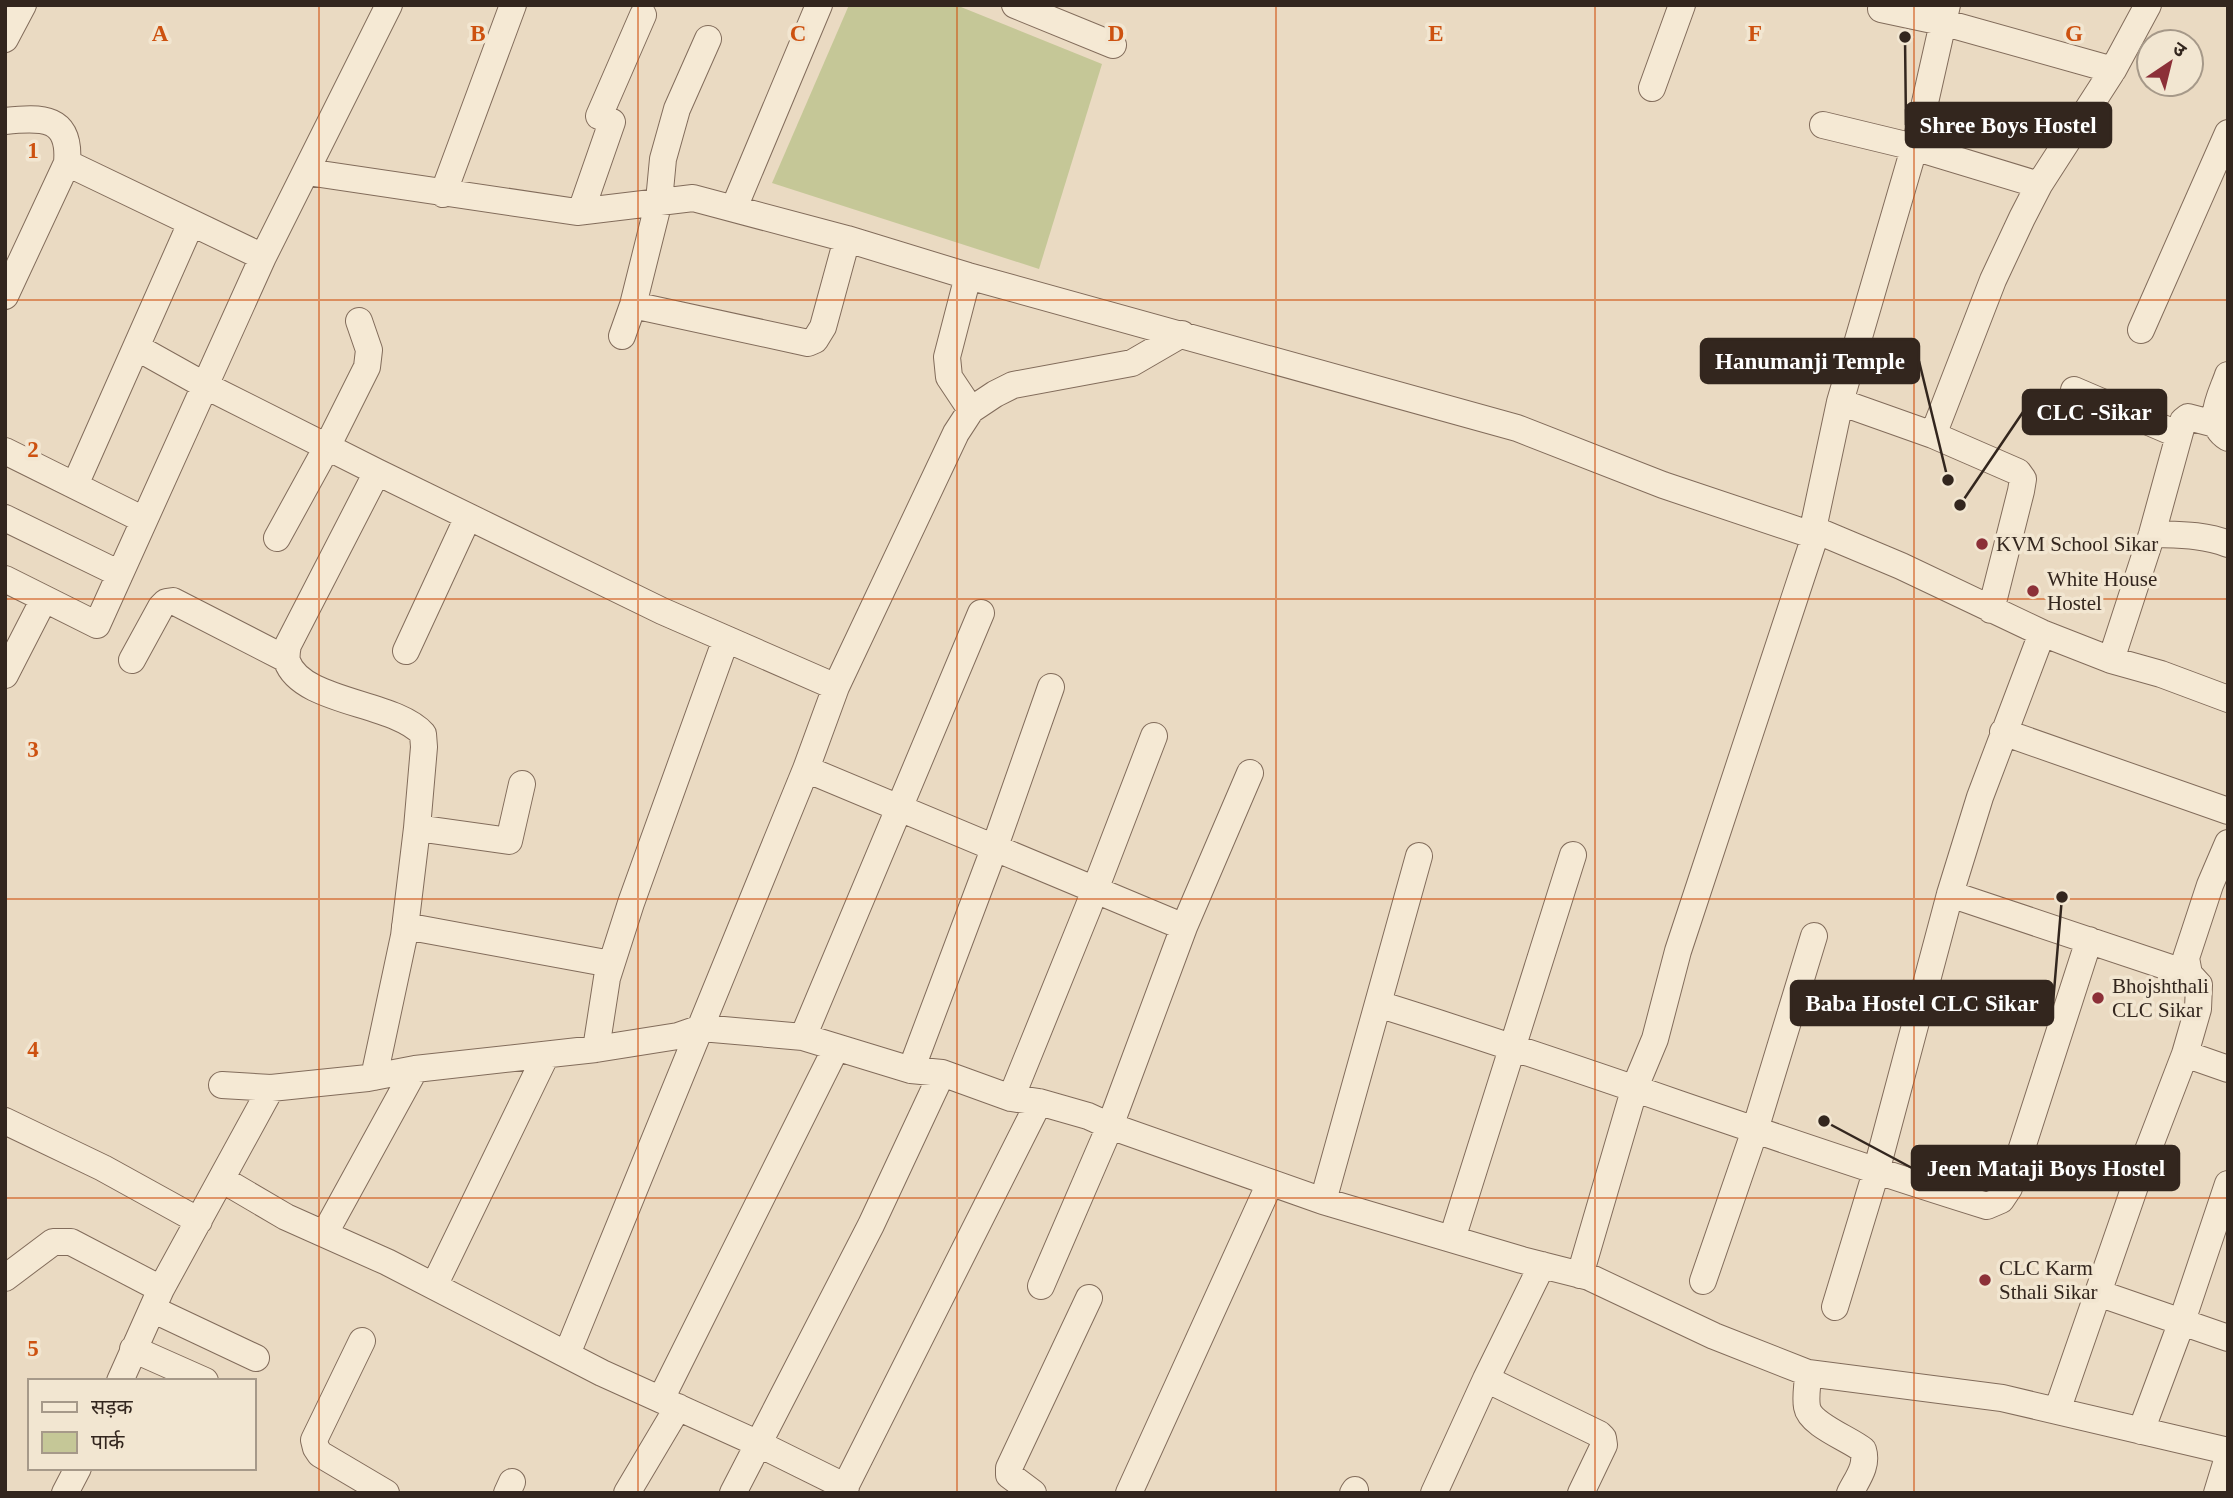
<svg xmlns="http://www.w3.org/2000/svg" width="2233" height="1498" font-family="'Times New Roman','Noto Sans Devanagari',serif">
<style>
.green{fill:#c5c797}
.lines{fill:none;stroke-linecap:round;stroke-linejoin:round}
.minor-casing{stroke:#826c5b;stroke-width:28}
.minor{stroke:#f5e9d4;stroke-width:26}
.grid{fill:none;stroke:#cd510f;stroke-width:2;stroke-opacity:0.55}
.poi-dot{fill:#8c3038;stroke:#f2e6d1;stroke-width:2.5}
.labels{text-anchor:middle;dominant-baseline:central;stroke-width:7;stroke-linejoin:round;paint-order:stroke}
.poi-label{font-size:21px;fill:#33261e;stroke:#f2e6d1;text-anchor:start}
.grid-label{font-size:23px;text-anchor:middle;font-weight:bold;fill:#cd510f;stroke:#f2e6d1;stroke-width:7;stroke-linejoin:round;paint-order:stroke}
.leader{fill:none;stroke:#33261e;stroke-width:2.5}
.callout-dot{fill:#33261e;stroke:#f2e6d1;stroke-width:2.5}
.callout{fill:#33261e;stroke:#33261e;stroke-width:2.5}
.callout-label{font-size:23px;text-anchor:middle;font-weight:bold;fill:#fff}
</style>
<rect width="100%" height="100%" fill="#eadac2"/>
<path class="green" d="M849,5H956L1102,64L1039,269L772,183Z"/>
<g class="lines">
<g class="minor-casing">
<path id="minor" d="M1015,5L1113,45
M1881,9L1942,22L2113,70
M5,39L23,5
M1652,88L1682,5
M5,121C42,117 71,116 67,163L5,296
M1823,125L1914,147L2039,185
M67,163L263,257
M307,172L577,212L693,198L847,239L968,276L1517,428L1663,485L1815,536
M443,194L513,5
M734,208L819,5
M581,211L612,122L599,116L643,15
M968,276L947,357L949,377L971,410
M633,305L808,343L815,340L823,327L847,239
M2141,330L2228,133
M622,336L633,305L659,201L663,159L677,109L708,39
M136,347L204,385L377,472L662,611L836,687L806,769L567,1354
M2228,375C2221,396 2204,423 2228,438
M2074,390L2179,435
M1840,402L1933,435L2018,472L2023,479L2021,491L1991,610
M1933,435L1993,280L2022,218L2039,185L2113,70L2148,5
M5,451L144,520
M377,472L288,645C287,650 286,656 287,661C301,703 395,702 423,734L424,747L417,828
M75,485L191,223
M5,518L120,574
M1813,529L1901,566L2042,633L2111,660L2161,674L2228,699
M2152,534C2177,535 2204,534 2228,544
M277,538L327,447L367,367L369,350L359,321
M5,579L97,625L263,257L389,5
M406,651L468,517
M132,660L161,607L166,602L173,601L286,659
M2111,660L2152,534L2183,421L2188,417L2215,424
M5,675L44,599
M836,687L956,433L971,410L995,394L1013,385L1132,363L1182,334
M2003,732L2228,811
M806,769L1184,927
M1950,894L2189,974
M405,926L611,964
M1378,1004C1582,1067 1782,1143 1987,1206L2001,1200L2009,1188L2089,940
M803,1037L981,613
M596,1049L607,978L631,903L726,639
M2185,1054L2228,1069
M911,1070L994,849L1051,687
M374,1077L404,936L417,828L509,841L522,784
M222,1085L271,1088L368,1078L415,1069L596,1049L678,1036L701,1028L803,1037L911,1070L942,1073L1011,1098L1039,1102L1088,1116L1110,1126L1323,1201L1522,1260L1589,1277L1714,1336L1808,1373L2002,1398L2228,1451
M1011,1098L1088,908L1154,736
M5,1121L103,1168L199,1221
M223,1180L286,1217L387,1262L602,1373L759,1444L846,1487
M1323,1201L1419,856
M325,1233L415,1069
M1452,1239L1573,855
M1580,1275L1635,1087L1655,1039L1678,951L1815,536L1813,529L1840,402L1917,138L1947,5
M5,1278L53,1242H71L161,1289
M1703,1281L1755,1130L1814,936
M434,1286L546,1055
M1041,1286L1110,1126L1184,927L1250,773
M2098,1293L2228,1338
M1835,1307L1876,1172L1950,894L1980,797L2042,633
M152,1309L256,1358
M362,1341L314,1440L316,1448L320,1454L386,1493
M133,1349L205,1381
M1808,1373C1808,1384 1805,1396 1807,1407C1810,1425 1850,1439 1863,1450C1868,1466 1857,1479 1850,1493
M1486,1379L1599,1434L1603,1438L1604,1445L1581,1493
M120,1381L161,1289L271,1088
M661,1399L836,1048
M2057,1411L2142,1166L2185,1054L2198,1009L2199,985L2189,974L2186,958L2210,885L2228,843
M2141,1431L2181,1324L2228,1184
M65,1493L78,1468
M507,1493L512,1482
M627,1493L678,1407
M733,1493L871,1225L942,1073
M842,1493L1039,1102
M1033,1493L1009,1475V1468L1089,1298
M1129,1493L1270,1183
M1353,1493L1355,1490
M1434,1493L1486,1379L1542,1265
M2217,1493L2228,1457"/>
</g>
<use href="#minor" class="minor"/>
</g>
<path class="grid" d="M319,5V1493M638,5V1493M957,5V1493M1276,5V1493M1595,5V1493M1914,5V1493M5,300H2228M5,599H2228M5,899H2228M5,1198H2228"/>
<g class="poi-dot">
<circle cx="1982" cy="544" r="7"/>
<circle cx="2033" cy="591" r="7"/>
<circle cx="2098" cy="998" r="7"/>
<circle cx="1985" cy="1280" r="7"/>
</g>
<g class="labels">
<g class="poi-label">
<text x="1996" y="544">KVM School Sikar</text>
<text x="2047" y="579">White House<tspan x="2047" dy="24">Hostel</tspan></text>
<text x="2112" y="986">Bhojshthali<tspan x="2112" dy="24">CLC Sikar</tspan></text>
<text x="1999" y="1268">CLC Karm<tspan x="1999" dy="24">Sthali Sikar</tspan></text>
</g>
</g>
<g class="grid-label">
<text x="160" y="41">A</text>
<text x="478" y="41">B</text>
<text x="798" y="41">C</text>
<text x="1116" y="41">D</text>
<text x="1436" y="41">E</text>
<text x="1755" y="41">F</text>
<text x="2074" y="41">G</text>
<text x="33" y="158">1</text>
<text x="33" y="457">2</text>
<text x="33" y="757">3</text>
<text x="33" y="1057">4</text>
<text x="33" y="1356">5</text>
</g>
<path class="leader" d="M1905 37L1906 125M1948 480L1919 361M1960 505L2023 412M2062 897L2053 1003M1824 1121L1912 1168"/>
<g class="callout-dot">
<circle cx="1905" cy="37" r="7"/>
<circle cx="1948" cy="480" r="7"/>
<circle cx="1960" cy="505" r="7"/>
<circle cx="2062" cy="897" r="7"/>
<circle cx="1824" cy="1121" r="7"/>
</g>
<g class="callout">
<rect x="1906" y="103" width="205" height="44" rx="7"/>
<rect x="1701" y="339" width="218" height="44" rx="7"/>
<rect x="2023" y="390" width="143" height="44" rx="7"/>
<rect x="1791" y="981" width="262" height="44" rx="7"/>
<rect x="1912" y="1146" width="267" height="44" rx="7"/>
</g>
<g class="callout-label">
<text x="2008" y="133">Shree Boys Hostel</text>
<text x="1810" y="369">Hanumanji Temple</text>
<text x="2094" y="420">CLC -Sikar</text>
<text x="1922" y="1011">Baba Hostel CLC Sikar</text>
<text x="2046" y="1176">Jeen Mataji Boys Hostel</text>
</g>
<rect width="2233" height="1498" fill="none" stroke="#33261e" stroke-width="14"/>
<rect x="28" y="1379" width="228" height="91" fill="#f2e6d1" stroke="#a69989" stroke-width="2"/>
<rect x="42" y="1402" width="35" height="10" fill="#f5e9d4" stroke="#a69989" stroke-width="2"/>
<text x="91" y="1414" font-size="21" fill="#33261e">सड़क</text>
<rect x="42" y="1432" width="35" height="21" fill="#c5c797" stroke="#a69989" stroke-width="2"/>
<text x="91" y="1449" font-size="21" fill="#33261e">पार्क</text>
<g transform="translate(2170 63) rotate(35)"><circle r="33" fill="#f2e6d1" stroke="#a69989" stroke-width="2"/>
<path d="M0-5L12 26L0 18L-12 26Z" fill="#8c3038"/>
<text y="-10" font-size="19" font-weight="bold" text-anchor="middle" fill="#33261e">उ</text>
</g>
</svg>
